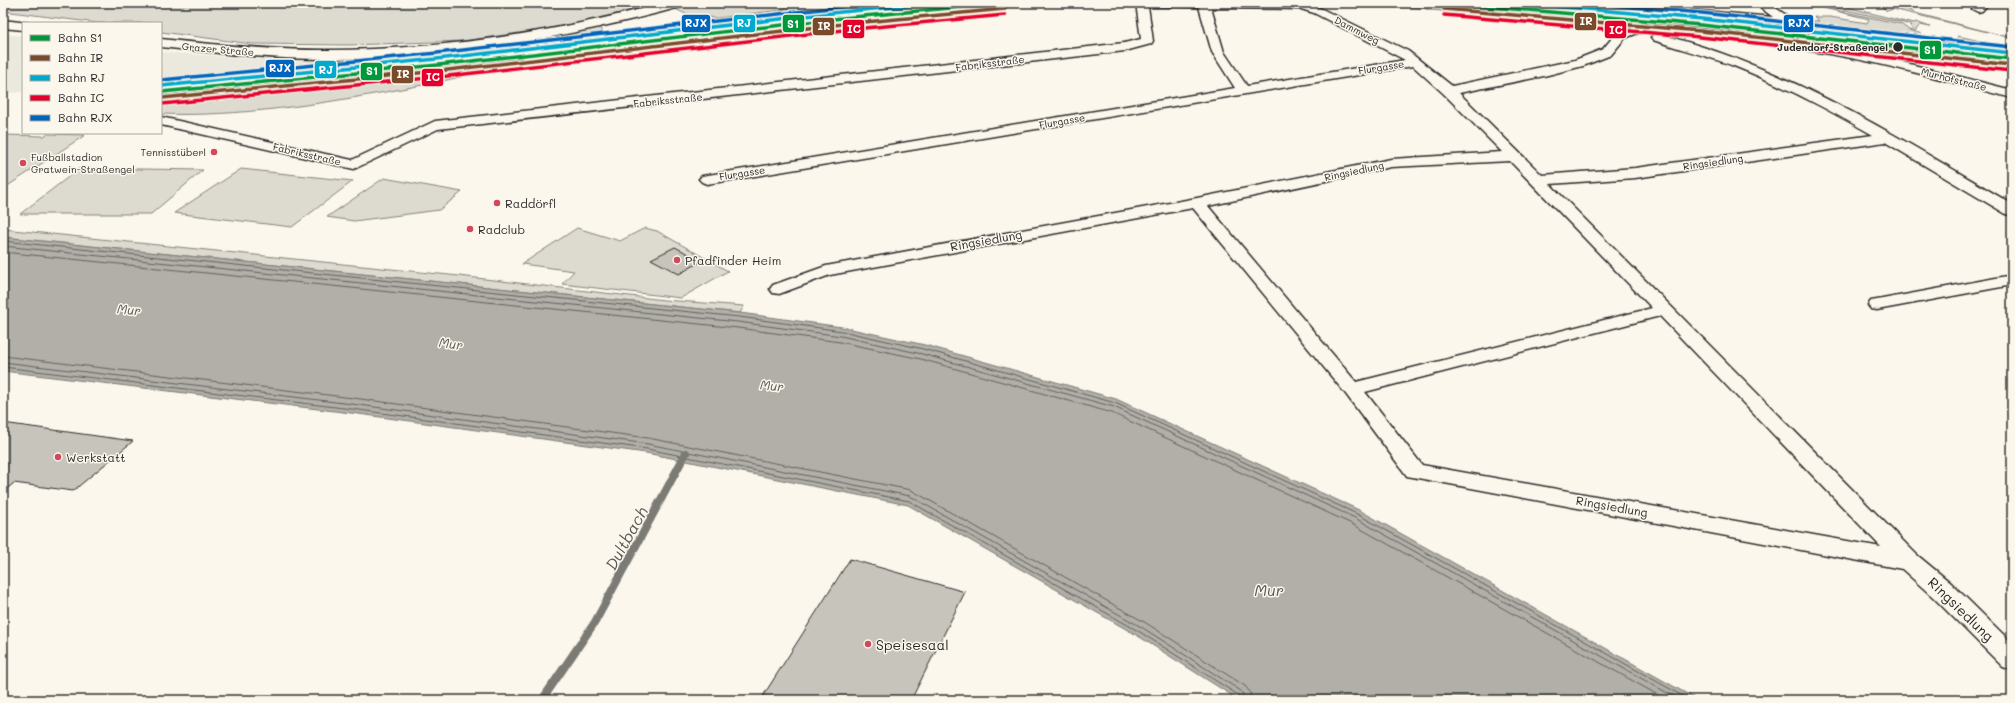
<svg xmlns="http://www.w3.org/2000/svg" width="2015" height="703" font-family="Mali,sans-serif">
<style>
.built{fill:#ebe8de}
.green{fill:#dddad0;stroke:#84827e}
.water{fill:#b1afa7;stroke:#7b7a75}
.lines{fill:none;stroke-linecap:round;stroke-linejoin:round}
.shore{stroke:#61605d;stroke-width:1}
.stream{stroke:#7b7a75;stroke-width:8}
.building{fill:#c7c4bc;stroke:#2b2b2b}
.street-casing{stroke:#2b2b2b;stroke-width:3}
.secondary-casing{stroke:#2b2b2b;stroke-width:3}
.street{fill:#fbf7ec;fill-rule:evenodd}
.secondary{fill:#fbf7ec;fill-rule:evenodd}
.rail-1-casing{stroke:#fbf7ec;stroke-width:5.5}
.rail-2-casing{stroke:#fbf7ec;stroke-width:5.5}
.rail-3-casing{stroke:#fbf7ec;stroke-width:5.5}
.rail-4-casing{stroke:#fbf7ec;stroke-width:5.5}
.rail-5-casing{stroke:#fbf7ec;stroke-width:5.5}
.rail-1{stroke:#00983a;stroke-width:3.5}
.rail-2{stroke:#7a4b2a;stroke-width:3.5}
.rail-3{stroke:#00a9ce;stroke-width:3.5}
.rail-4{stroke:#e4002b;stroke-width:3.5}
.rail-5{stroke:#0065bd;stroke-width:3.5}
.stop-dot{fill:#2b2b2b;stroke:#fbf7ec;stroke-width:1.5}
.poi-dot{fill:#d1495b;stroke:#fbf7ec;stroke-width:1.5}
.labels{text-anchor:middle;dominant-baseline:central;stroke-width:3;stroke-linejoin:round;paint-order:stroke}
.far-street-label{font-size:10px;fill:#2b2b2b;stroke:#fbf7ec}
.far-stop-label{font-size:10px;font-weight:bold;fill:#2b2b2b;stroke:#fbf7ec;text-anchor:end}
.far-poi-label{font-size:10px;fill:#2b2b2b;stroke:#fbf7ec;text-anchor:end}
.poi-label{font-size:12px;fill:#2b2b2b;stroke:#fbf7ec;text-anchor:start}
.street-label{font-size:12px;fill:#2b2b2b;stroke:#fbf7ec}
.water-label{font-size:13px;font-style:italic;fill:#5a5956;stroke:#fbf7ec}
.near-street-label{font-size:14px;fill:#2b2b2b;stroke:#fbf7ec}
.near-poi-label{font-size:14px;fill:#2b2b2b;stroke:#fbf7ec;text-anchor:start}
.near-water-label{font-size:16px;font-style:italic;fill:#5a5956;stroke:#fbf7ec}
.line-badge{stroke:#fbf7ec;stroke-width:1.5}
.badge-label{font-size:11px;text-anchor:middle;font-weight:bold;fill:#fff}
</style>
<rect width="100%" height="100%" fill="#fbf7ec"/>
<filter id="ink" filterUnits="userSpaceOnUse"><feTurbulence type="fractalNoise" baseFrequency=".025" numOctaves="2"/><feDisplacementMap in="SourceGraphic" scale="8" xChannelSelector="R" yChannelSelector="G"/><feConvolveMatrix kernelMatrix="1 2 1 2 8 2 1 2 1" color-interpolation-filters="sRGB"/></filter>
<g filter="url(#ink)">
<path class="built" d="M1399,3H1517L1623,12L1794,30L1798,37L1566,15Z
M1811,32L2012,55V60L1815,39Z
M3,34L23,36V92L3,93Z
M161,52L260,59L320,60L311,70L161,84Z"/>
<path class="green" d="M3,3H658L575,25L462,41L349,45L252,44L161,32V23H97L3,11Z
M690,3H793L780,10L717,18L688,15L673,8Z
M799,3H933L827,13L589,41L581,40L551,46L419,60L161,86V84L310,70L320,60L334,57L547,37L601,27L603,34L689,24L707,20L762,15L778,12Z
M1313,3L1430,5L1566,15L1781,35L1799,37V39L1787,41L1629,27C1614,17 1583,31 1567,20L1429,10L1424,8Z
M1517,3H1551L1781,24L1793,30L1623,12Z
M1803,3L1901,24L1909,30L1922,34L1919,37L1850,28L1854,34L1809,29L1793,18L1802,21H1819L1814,17H1830L1867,23L1869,19Z
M1813,3H1832L1913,24L1916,22L1930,27L1920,25L1915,31L1912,29L1910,25L1900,22Z
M1884,3H1895L1915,13L2012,38L1893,9L1887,11L1882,7Z
M1958,36L2012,48V52L1929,41L1952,43Z
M1845,46L1881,52L1879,48L2012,63V67L1899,54C1888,60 1853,56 1845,46Z
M523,58C482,74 439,82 396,90C322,104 237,117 161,114V95Z
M47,134L85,135L3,189V135L44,136Z
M80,168L203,170L151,214H20Z
M241,169L353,181L292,227L174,213Z
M384,178L462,192L439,210L354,221L327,217Z
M577,228L620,241L645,228L657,231L728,271L681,298L562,284L574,271L522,264Z
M3,229L459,276L664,300L744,306L740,313L3,237Z"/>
<path class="water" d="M3,237L740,313L842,327L925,345L1116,399L1359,510L1698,700H1239L1138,636L908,505L646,453L351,413L3,371Z"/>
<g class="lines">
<path class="shore" d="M3,241L739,317L842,331L923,349L1115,403L1357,514L1690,700
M3,246L738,322L841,336L922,354L1114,407L1355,518L1680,700
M3,252L738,328L840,342L921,359L1112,413L1352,524L1667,700
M3,356L353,398L648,438L911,490L1146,623L1245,686L1250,692L1251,700
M3,362L352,404L648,444L910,496L1143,628L1241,691L1245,700
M3,367L352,409L647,449L909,501L1140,632L1238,695L1240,700"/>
<path class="stream" d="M542,700L595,622L686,453"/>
</g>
<path class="building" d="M675,247L702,261L679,274L651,259Z
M3,423L133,441L73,491L14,483L3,492Z
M850,559L965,592L911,700H776L763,696Z"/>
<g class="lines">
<g class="street-casing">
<path id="street" d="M1136,3L1306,4L1322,9L1408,51L1452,86L1575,60L1603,49L1617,32L1646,25L1708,30L1801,42L1794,32L1785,25L1572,6L1566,3H1611L1773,17L1754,3H1768L1792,19L1802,26L1815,44L1898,61L2012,90V98C1949,82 1887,63 1823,53C1769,44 1713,38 1658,34C1787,66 1899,138 2012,204V216L2006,214L1885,142L1635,178L1550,184L1917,555L1951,583L2012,643V670L2003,667L1933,597L1902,569L1407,476L1345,393L1193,208L830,275L779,294L773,293L770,289L773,285L826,266L1197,198L1391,159L1502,152L1444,94L1413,66L707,184L702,182L699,179L702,176L1235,88L1212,52L1199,7L1148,6L1153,41L1151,44L1125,51L438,129L354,169L161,125V117L352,160L435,121L1124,43L1141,39ZM1211,8L1301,9L1314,13L1405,60L1247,86L1224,52ZM1638,33H1657L1651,37L1653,40C1680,49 1707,56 1734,66C1782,85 1828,109 1873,135L1635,168L1542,175L1459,93L1544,76L1583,66L1611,55L1625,38ZM1510,161L1652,308L1356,382L1208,206L1391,167ZM1660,316L1881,547L1422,465L1365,392Z
M1977,3H1989L1982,11L1978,12L1972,9Z
M2012,275V285L1877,310L1871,309L1868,305L1871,301L1877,300Z"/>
</g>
<g class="secondary-casing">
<path id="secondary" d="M664,3H686L684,6C567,38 448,59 327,59C271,59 216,53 161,47V39C216,45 271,50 327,50C441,50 554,33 664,3Z
M3,20L28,23H23V30L3,28Z"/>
</g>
<use href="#street" class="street"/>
<use href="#secondary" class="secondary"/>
<g class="rail-1-casing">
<path id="rail-1" d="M1445,3L1701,25L2012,59
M161,92L438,65L842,18L1004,3"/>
</g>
<g class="rail-2-casing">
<path id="rail-2" d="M1444,9L1700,31L2011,65
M162,98L439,71L843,24L1005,9"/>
</g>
<g class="rail-3-casing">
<path id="rail-3" d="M1515,3L1702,19L2012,53
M161,86L437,59L841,12L939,3"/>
</g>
<g class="rail-4-casing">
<path id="rail-4" d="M1444,15L1700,37L2011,71
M162,104L439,77L843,30L1005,15"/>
</g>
<g class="rail-5-casing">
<path id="rail-5" d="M1585,3L1702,13L2012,47
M161,80L437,53L874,3"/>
</g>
<use href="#rail-1" class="rail-1"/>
<use href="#rail-2" class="rail-2"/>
<use href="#rail-3" class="rail-3"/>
<use href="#rail-4" class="rail-4"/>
<use href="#rail-5" class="rail-5"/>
</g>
</g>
<circle class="stop-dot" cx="1898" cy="47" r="5.5"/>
<g class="poi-dot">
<circle cx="214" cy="152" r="4"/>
<circle cx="23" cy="163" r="4"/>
<circle cx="497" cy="203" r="4"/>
<circle cx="470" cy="229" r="4"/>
<circle cx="677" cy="260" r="4"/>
<circle cx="58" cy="457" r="4"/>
<circle cx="868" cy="644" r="4"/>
</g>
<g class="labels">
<g class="far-street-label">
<text transform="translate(1357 30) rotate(27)">Dammweg</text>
<text transform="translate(218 49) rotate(5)">Grazer Straße</text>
<text transform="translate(990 63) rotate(-7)">Fabriksstraße</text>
<text transform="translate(1381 67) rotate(-9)">Flurgasse</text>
<text transform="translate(1954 79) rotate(14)">Murhofstraße</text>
<text transform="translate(668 100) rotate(-6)">Fabriksstraße</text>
<text transform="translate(1062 121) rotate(-10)">Flurgasse</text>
<text transform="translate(307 154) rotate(13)">Fabriksstraße</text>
<text transform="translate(1713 162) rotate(-8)">Ringsiedlung</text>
<text transform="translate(1354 171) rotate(-12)">Ringsiedlung</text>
<text transform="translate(742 173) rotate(-9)">Flurgasse</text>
</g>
<g class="far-stop-label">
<text x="1888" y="47">Judendorf-Straßengel</text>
</g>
<g class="far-poi-label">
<text x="206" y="152">Tennisstüberl</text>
<text x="31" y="157" text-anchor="start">Fußballstadion<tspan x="31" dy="12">Gratwein-Straßengel</tspan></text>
</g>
<g class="poi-label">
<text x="505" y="203">Raddörfl</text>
<text x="478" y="229">Radclub</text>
<text x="685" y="260">Pfadfinder Heim</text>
<text x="66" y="457">Werkstatt</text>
</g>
<g class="street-label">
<text transform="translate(986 240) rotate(-10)">Ringsiedlung</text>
<text transform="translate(1612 506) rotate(10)">Ringsiedlung</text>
</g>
<g class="water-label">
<text transform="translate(129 309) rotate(6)">Mur</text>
<text transform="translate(451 343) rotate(8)">Mur</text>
<text transform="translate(772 385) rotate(6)">Mur</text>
</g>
<g class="near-street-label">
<text transform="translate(1961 609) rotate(44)">Ringsiedlung</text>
</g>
<g class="near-poi-label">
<text x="876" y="644">Speisesaal</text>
</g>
<g class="near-water-label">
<text transform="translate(626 538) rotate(-61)">Dultbach</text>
<text x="1269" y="589">Mur</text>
</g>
</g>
<g class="line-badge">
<rect x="1574" y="12" width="23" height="19" rx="4" fill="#7a4b2a"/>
<rect x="733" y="14" width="23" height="19" rx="4" fill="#00a9ce"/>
<rect x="681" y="14" width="30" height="19" rx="4" fill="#0065bd"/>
<rect x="1783" y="14" width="31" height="19" rx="4" fill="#0065bd"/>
<rect x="782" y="14" width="23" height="19" rx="4" fill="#00983a"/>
<rect x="812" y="17" width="23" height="19" rx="4" fill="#7a4b2a"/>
<rect x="842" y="19" width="23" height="20" rx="4" fill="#e4002b"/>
<rect x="1604" y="20" width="23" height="19" rx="4" fill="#e4002b"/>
<rect x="1919" y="40" width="23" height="20" rx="4" fill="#00983a"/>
<rect x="265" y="59" width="30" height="19" rx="4" fill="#0065bd"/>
<rect x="314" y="60" width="23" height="19" rx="4" fill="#00a9ce"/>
<rect x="360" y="62" width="23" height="19" rx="4" fill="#00983a"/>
<rect x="391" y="65" width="23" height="19" rx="4" fill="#7a4b2a"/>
<rect x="421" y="68" width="23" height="19" rx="4" fill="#e4002b"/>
</g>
<g class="badge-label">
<text x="1586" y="25">IR</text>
<text x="744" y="27">RJ</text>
<text x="696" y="27">RJX</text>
<text x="1799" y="27">RJX</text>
<text x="793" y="28">S1</text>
<text x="824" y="30">IR</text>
<text x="854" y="33">IC</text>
<text x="1616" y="34">IC</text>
<text x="1930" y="54">S1</text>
<text x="280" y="72">RJX</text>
<text x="326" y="74">RJ</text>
<text x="372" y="75">S1</text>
<text x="403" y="78">IR</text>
<text x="433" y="81">IC</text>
</g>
<rect width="2015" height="703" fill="none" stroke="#fbf7ec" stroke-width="16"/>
<rect x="8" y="8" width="1999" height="687" fill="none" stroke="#2b2b2b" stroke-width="1.5" filter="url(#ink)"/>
<rect x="22" y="22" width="140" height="112" fill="#fbf7ec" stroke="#a8a59f"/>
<rect x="30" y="35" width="20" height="6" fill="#00983a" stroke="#a8a59f"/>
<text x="58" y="42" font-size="12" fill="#2b2b2b">Bahn S1</text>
<rect x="30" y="55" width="20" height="6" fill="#7a4b2a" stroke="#a8a59f"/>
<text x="58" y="62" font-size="12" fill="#2b2b2b">Bahn IR</text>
<rect x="30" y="75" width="20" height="6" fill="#00a9ce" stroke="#a8a59f"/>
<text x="58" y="82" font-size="12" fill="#2b2b2b">Bahn RJ</text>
<rect x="30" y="95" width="20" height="6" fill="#e4002b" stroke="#a8a59f"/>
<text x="58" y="102" font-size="12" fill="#2b2b2b">Bahn IC</text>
<rect x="30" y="115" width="20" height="6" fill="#0065bd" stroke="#a8a59f"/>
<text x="58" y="122" font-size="12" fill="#2b2b2b">Bahn RJX</text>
</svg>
